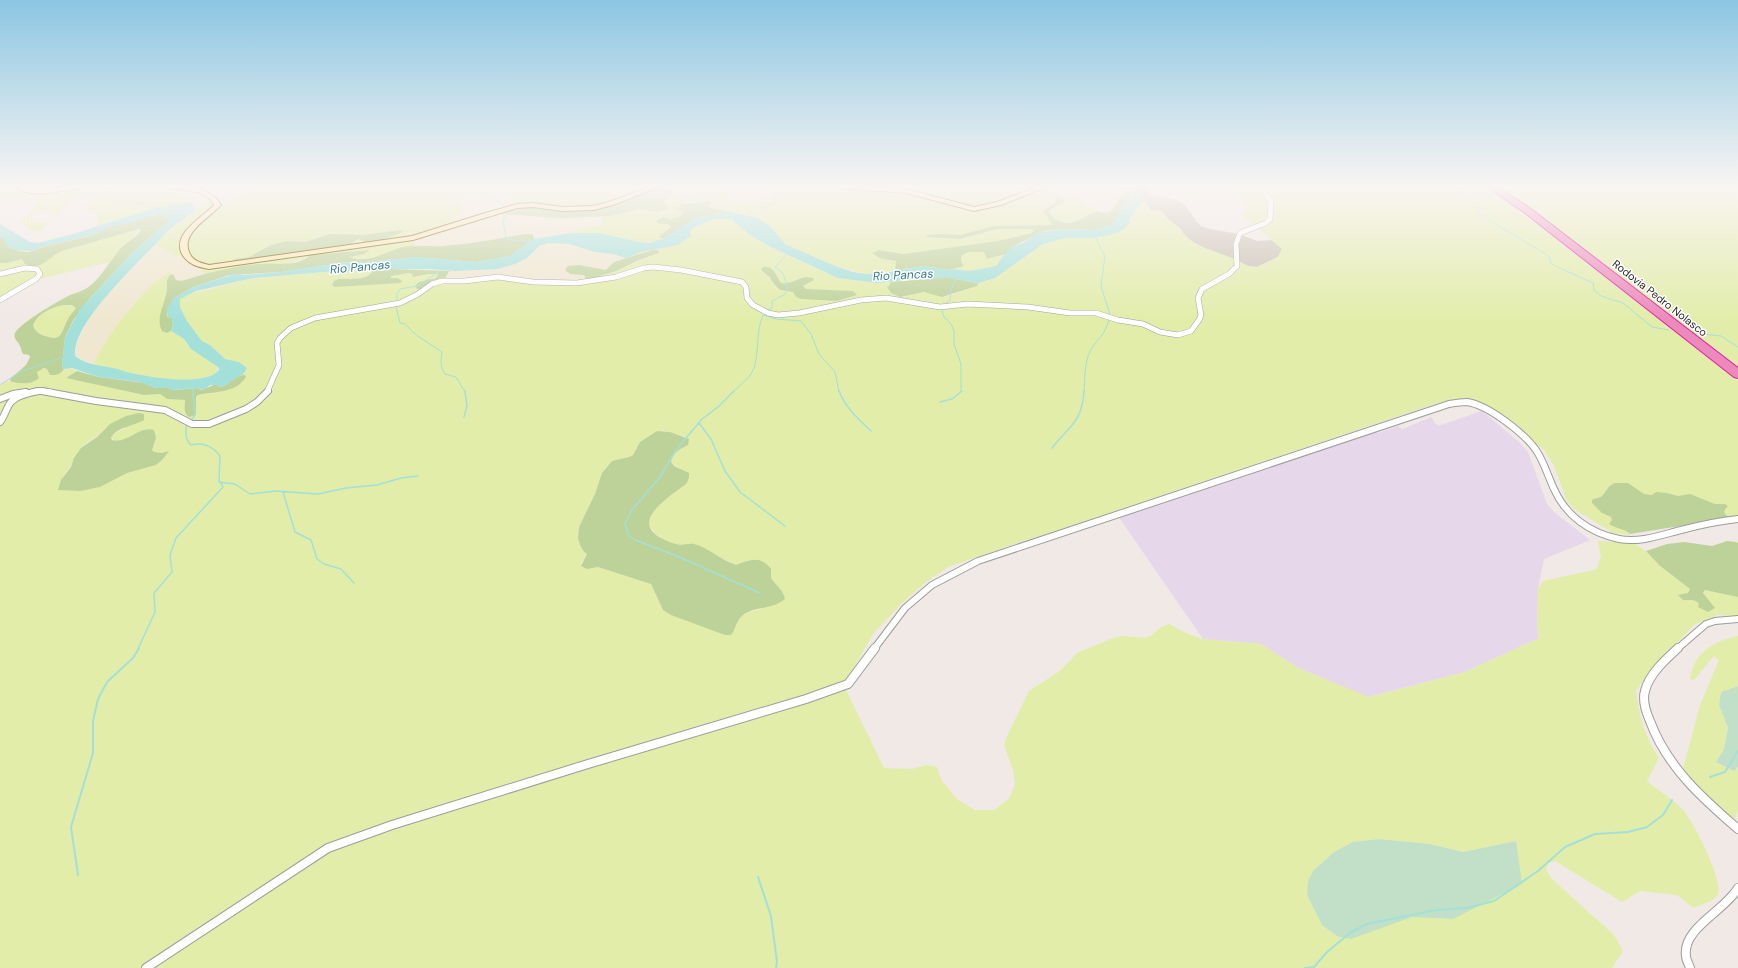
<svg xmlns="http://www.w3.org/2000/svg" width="1738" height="968" font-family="'DM Sans',sans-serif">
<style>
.industrial{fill:#e7d7ea}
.construction{fill:#c6beb0}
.farmland{fill:#f0e7d0}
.grass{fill:#e2eda9;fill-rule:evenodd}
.forest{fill:#bdd298;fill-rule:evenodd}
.wetland{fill:#c1e0c7}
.water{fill:#a3e0d9}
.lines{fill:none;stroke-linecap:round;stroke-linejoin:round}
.stream-far2{stroke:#a3e0d9;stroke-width:1}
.stream-far1{stroke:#a3e0d9;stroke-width:1.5}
.stream{stroke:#a3e0d9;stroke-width:2}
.street-far2-casing{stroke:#9c9c9c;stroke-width:6}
.street-far1-casing{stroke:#9c9c9c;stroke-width:8}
.street-casing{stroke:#9c9c9c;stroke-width:10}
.secondary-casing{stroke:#7d6000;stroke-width:2}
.highway-casing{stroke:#e51ca5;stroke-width:2}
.street-far2{stroke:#fff;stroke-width:5}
.street-far1{stroke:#fff;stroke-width:6}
.street{stroke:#fff;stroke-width:8}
.secondary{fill:#fde9b7;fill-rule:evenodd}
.highway{fill:#ec89bd;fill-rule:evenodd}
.labels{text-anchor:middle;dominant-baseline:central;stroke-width:3;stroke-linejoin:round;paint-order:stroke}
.street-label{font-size:11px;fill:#1f1f1f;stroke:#fff}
.water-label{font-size:12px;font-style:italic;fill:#397e8c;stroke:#fff}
</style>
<rect width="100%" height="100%" fill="#f1e9e5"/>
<path class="industrial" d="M1482,411L1518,441L1528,452L1547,504L1554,512L1590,540L1544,559L1538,589L1537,628L1539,638L1465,672L1368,697L1298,668L1261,644L1203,639L1118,516L1375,430L1378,433L1398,426L1402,429L1432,417L1434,422L1438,426Z"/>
<path class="construction" d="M1143,186H1149V195L1177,200L1185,205L1196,221L1201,226L1210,229L1239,234L1257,241L1273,240L1282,249L1278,257L1257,267L1248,266L1232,258L1202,247L1190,240L1183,233L1181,229L1168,219L1162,211L1151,210L1145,202H1141L1140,193Z"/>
<path class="farmland" d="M723,186H769L771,195L758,202H730L721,187Z
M1078,186H1128L1130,190H1125L1117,206L1108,212L1103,213L1066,194Z
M475,194L484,196H502L524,206L500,214L504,215L563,218L603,216L602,225L575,231L572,233L534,239L533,234L441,246H414L415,240L440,230L462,204L464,198Z
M548,243L570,244L595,252L613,254L626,258L614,262L606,270L579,265H572L566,268L570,274L584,275L587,276L588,282L489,279L461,283L441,281L446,277L449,271L486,270L507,267L532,254L539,246Z
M154,246L166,249L189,259L202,269L203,274L181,281L176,280L173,274L105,345L94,364L78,359L75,356V346L92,313L120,281Z"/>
<path class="grass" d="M2,186H191L185,188L178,187L173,193C180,196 189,193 196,197L191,202L151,209L93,227L99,218L95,217L96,212L81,210L94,200L86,199L76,201L56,215L43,212L33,215L30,221L32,223H49L39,232L28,229L20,221L35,208V203L39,200L24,201L15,204L7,201L0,202V188Z
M255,186H665L652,188L625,200L598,209L524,206L502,196H484L475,194L464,198L462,203L463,208L458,215L440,230L415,240L414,246C393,249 370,264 349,257V256L364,254L370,250L307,257C281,271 234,266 203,274C201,265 192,259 183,257C180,256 176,257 174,255C166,252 165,247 154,246L165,234L194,211L196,208L212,201L220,203L227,202ZM400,230C391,237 379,243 368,242C365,242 362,240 359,239L353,242L351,246L268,257L234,259L249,257L271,245L286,241L305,242L322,235H363Z
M671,186H723L721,187L730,192V202C746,203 756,203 771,196L769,186H1051L1098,211C1078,218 1067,232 1049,213L1050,211L1061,205L1054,197L1055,203L1044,210V215L1052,224L1049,225L994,226L960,235H928L929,238C940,237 950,240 960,239C972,237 982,231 994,229C1006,227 1019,230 1032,229L1034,231L1032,233L998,241L903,254L879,250L882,259L896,261L895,268L898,270L866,274L835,266L785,244L771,227L758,218L749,215L710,208L708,207L711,204C702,199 685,201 677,205L682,206L676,210L684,211L680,216L670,220C665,217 662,216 657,220V223L667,224L671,227L660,236L662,239C640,246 631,239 610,235C597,232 585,233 572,233L575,231L602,225L603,216L639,209L659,212L667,205L663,200L671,196Z
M1179,186H1200L1202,189L1194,190L1198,196H1190L1180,191Z
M1225,186H1305L1314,189L1320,186H1484L1503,198L1738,380V516L1730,518L1725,514L1724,511L1728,506L1725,504H1715L1695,496L1684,495L1678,496L1667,493L1652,495L1644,494L1621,483L1611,485L1607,488L1604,495L1596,498L1602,513L1611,517L1619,529H1623L1631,535L1613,533L1574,509L1566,499L1554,466L1544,450L1496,411L1465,399L1437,403L1088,520L1014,544L948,567L926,582L902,603L873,634L844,686L884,768L912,769L927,765L937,767L942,781L958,800L975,810H994L1009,799L1015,784L1013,770L1004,745L1007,736L1029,691L1060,671L1077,653L1111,639L1122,636L1145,638L1152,635L1161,627L1169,624L1188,634L1203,639L1261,644L1298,668L1369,697L1465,672L1539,638L1537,628L1538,589L1543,581L1594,570L1597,568L1601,556L1598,541L1635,543L1649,554L1659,565L1690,589L1688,593L1678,595L1683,600C1689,601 1694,598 1699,604L1705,590H1709L1738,597V616L1718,615L1694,625L1654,667L1636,691C1639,716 1645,738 1659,758L1647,781C1659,791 1673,799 1683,810C1693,820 1726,885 1717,896C1712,902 1700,905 1693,908L1677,895L1640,891L1622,902L1555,861L1549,863L1546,870L1553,880L1614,935L1623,951L1612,968H0V387C7,377 21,384 32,382L39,376L37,372L40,369H47L50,375C63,376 64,364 77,371L67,378L144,395L160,394L167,399L185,400V413L189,417L198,395L230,389L240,384L247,368L239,362L225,359L210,345L202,341L187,321L180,307V299L186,295L253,278L324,272L373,270C368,282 348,278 338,279L335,287L401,283L402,281L391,278V276L409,273L417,277L428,274H438L437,278L422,281L461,283L496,279L566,283L599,278L600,276C620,270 638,260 658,254V250L689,238L691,236L690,231L695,227L714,219H731L750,235L773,248L826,273L843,279L878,283L891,282L889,290C899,304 914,291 926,293C932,293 938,297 944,297C956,295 966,289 977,286L978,283L995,278L1043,244L1066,238H1099L1123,230L1141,202L1146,203C1148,211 1155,212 1162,211L1168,219L1181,229L1183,233L1190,240L1202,247L1232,258L1248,266L1257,267L1265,264L1278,257L1282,249L1241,214L1246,210L1247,205L1244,201L1230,195V192L1225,194L1224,192ZM769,267L776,273L781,283H790L801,277L810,282L803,287L806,289H815L837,301L801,299L793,292H785L776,288L769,277L763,272ZM105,428H126L113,434L110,437L116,441L126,439L143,430L155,441L152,450L154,452L162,453L168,451L163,459L156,465L127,473L100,487L81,491L59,490C61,480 64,475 70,467C75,461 76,453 83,446C91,439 99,436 105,428ZM657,431H666L686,437L688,445C680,449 673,452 671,462L674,465L688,473L665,499L654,509L649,521V526L657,535L662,539L677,545L684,546L693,544L736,565L749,560L771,573V578L773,581L761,609C746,612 739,613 735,630L663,610L651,584L598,567L587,569L581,563L587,554L584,552L580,545L578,538L579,527L595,494L604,470L612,461L629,457L633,455L640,442ZM1379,839L1430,844L1463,852L1516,841L1453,919L1412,917L1337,936L1322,925L1307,895L1314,870L1334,852L1353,842Z
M1496,186H1738V369L1523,205Z
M139,229L141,230L124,246L109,262L32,281L0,298V263H7L22,259L23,261L43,264L57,252L62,251Z
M980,251L986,254L988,259L1004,255L996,266L970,271L954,269L964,266L961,261V256L968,252Z
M170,272L173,274L170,275L167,279V291L160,317L167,333L171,331L184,339L188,346L218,367L217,372C194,390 121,372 94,364C105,339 129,309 148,289C154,282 163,277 170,272Z
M69,305L76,307C73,312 69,316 67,321C61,333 62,342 45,336C39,334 36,332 33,326C37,313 56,305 69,305Z
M1738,636V686L1721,692L1719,705L1728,728L1724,749L1716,762L1734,771L1738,767V809L1735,819L1728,816L1682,773L1700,705L1719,660L1714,656L1694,680L1690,679C1694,652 1714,641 1738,636Z"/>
<path class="forest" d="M671,186L672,196L663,201L667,205V209L659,212L639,209L610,216L563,218L500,214L501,212L524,206L598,209L625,200L652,188Z
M1125,190H1130L1132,200L1122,205L1118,219L1111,225L1094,230L1061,229L1045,231L1012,247L1006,254L987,259L984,252H968L961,256V261L964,266L949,270L924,266L898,270L895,268L896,261L882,259L872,253L879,250L903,254L998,241L1032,233L1034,231L1032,229H997L960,239L926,237L928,235L939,234L960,235L994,226L1049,225L1052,224L1043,212L1044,210L1055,203L1056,199L1053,195H1061L1065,202L1050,210L1049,213C1067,233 1078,218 1098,211C1115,219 1116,199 1125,190Z
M710,202L711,203L708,206L710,208L727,211L708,216L697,217L664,238H660V236L671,227L667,224L657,223V220L664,217L670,220L680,216L684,211L675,210L682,206L676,204Z
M164,213L166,214L169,221L133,252L90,298L74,319L65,337L62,366L64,369C60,375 57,375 50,375L47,369L44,368L37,372L39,378C32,385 19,384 10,381L11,378L26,365L30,357L29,355L23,354C21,352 22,349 20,346C18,341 13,339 15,333C20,323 57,302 68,296C74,293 81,292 87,288C101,279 111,258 123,246C129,241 137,237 141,230L139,229L62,251C48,256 44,271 25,264L22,259L7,263H0V238H5L18,251L29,252L46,246L90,236L108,227ZM65,305H72L76,308C73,312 69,316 67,321C61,333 62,342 45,336C39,334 36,332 33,326C36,314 54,306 65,305Z
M400,230L403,231C401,234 372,244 367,243C364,243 362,240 359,239L353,242L351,246L235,262L233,261L234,259L249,257L271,245L286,241L305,242L329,234L363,235Z
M525,234H533L534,239L510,256L476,262L417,257L365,262H347L281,272L229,275L191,288L174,298L167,314L168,318H172L173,324L171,331L167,333L162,331C155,318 165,304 167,290C167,286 166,281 168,278C169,275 171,275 173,274L176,280L181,281C193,278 205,273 217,271C232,268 248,264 263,264C278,263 298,267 310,255L370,250L364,254L349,257C365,264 385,253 399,248C414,244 428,247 442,246C470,244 497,239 525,234Z
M652,250H658L659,253L639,260L616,271L600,276L596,282H588L584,275L570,274L565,270L568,266L579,265L606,270L614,262Z
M763,267C774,265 776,275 781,283C796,285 798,274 813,278L814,280L803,286L806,289L853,291L857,295L837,301L801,299L796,297L793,292C778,290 779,291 770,278C768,275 763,273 761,269Z
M391,269L449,271L445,279L423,289H417L415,286L419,282L436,278L438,274H428L413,277L412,274L409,273L391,276V278H398L402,281L401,283L335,287L332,285L334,281L338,279C348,278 368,282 373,270Z
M946,277L978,283L977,286L942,297L924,292L900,297L891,293L887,287L889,286L891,282C909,280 927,280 946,277Z
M77,371L99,377L144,383L156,388H168L176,390L197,388L202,390L216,384L220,387C229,386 234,375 245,375L246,377C235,394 214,391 198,395L196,397V415L189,417C183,413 185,407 185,400L167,399L160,394L144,395L66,378Z
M139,413L144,414V420C134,426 116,427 111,438L112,440C128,444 139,425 154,430L156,438L152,450L154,452L162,453L169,451L163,459L156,465L127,473L100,487L81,491L58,490L61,480L71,467L74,458L81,448L97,437L110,424L126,416Z
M657,431L670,432L689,439L688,445C680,449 673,452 671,462L674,466L689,473V477L687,483C662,502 622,527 676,544C682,546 688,543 694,544C709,548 721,560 736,565C750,560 760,555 771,569V578C776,586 783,589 785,599C772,610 753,606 742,616C736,621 736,629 731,635H725L671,615L663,610L651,584L598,567L587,569L581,566L587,554L584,552L580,545L578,538L579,527L595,494L602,473L612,461L629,457L633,455L640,442Z
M1615,483H1628L1644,494L1652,495L1656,492L1667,493L1678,496L1690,494L1715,504H1725L1728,506L1724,511L1725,514L1730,518L1630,534C1624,528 1616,529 1609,524L1612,520L1611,517L1602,513L1592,503V500C1595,498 1599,498 1602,496C1607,491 1607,486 1615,483Z
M1727,541L1736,542L1738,543V597L1705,590L1703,593L1715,608L1708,612L1698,607L1699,604C1694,598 1689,601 1683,600L1678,595L1688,593L1690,589L1659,565L1646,551L1667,544L1684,542L1712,546Z"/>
<path class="wetland" d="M1738,686V767L1734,771L1716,762L1724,749L1728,728L1719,705L1721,692Z
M1379,839L1430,844L1463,852L1516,841L1522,884L1453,919L1412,917L1351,939L1337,936L1322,925L1307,895L1308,881L1314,870L1334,852L1353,842Z"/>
<path class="water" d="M1128,186H1143L1144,187L1140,193L1141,203L1129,220L1130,223L1123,230L1107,236L1094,238H1066L1043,244L995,278L978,283L946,277L926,280L915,279L878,283L838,278L773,248L750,235L731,219H714L695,227L690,231L691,236L678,245L642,252L626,258L613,254L595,252L570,244L548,243L539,246L527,258L515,264L498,269L455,271L428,269H391L324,272L253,278L196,291L180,299V307L187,321L202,341L210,345L225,359L239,362L247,368L243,375C234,376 229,386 220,387L218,385H210L204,390L197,388L172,390L168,388H156L139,382L99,377L72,368L64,369L62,366L65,337L80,309L133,252L169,221L168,218L163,217L166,214L155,215L122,225L111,226L97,234L46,246L31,251L15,250L10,248L5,242L6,239L0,238V224L30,242L38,243L73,234L151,209L191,202L196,208L194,211C185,219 173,225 165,234C143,259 71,322 75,356C86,365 100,365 113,368C119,369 125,372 131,373C150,377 205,387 219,370L218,367L191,349L184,339L171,331L173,324L172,318H168L167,308L174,298L191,288L234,274L245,275L281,272L347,262H365L417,257L476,262L510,256L534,239L571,233H599L640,242L650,243L664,238L697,217L708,216L727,211L758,218L771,227L785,244L835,266L853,272L866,274L889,272L924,266L949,270L954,269L970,271L996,266L1004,255L1012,247L1025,242L1037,233L1061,229L1094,230L1111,225L1118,219L1122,205L1132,200V194Z"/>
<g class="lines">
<path class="stream-far2" d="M477,186L474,193L475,195L493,198L505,206
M1450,186L1477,205L1479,214L1547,255L1550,258L1551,264L1593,283L1594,290L1601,296L1623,303L1652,327L1669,330
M101,187V189L110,192L111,198L115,201L146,203L156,208
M662,187L676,200L694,199L699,201L703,210L709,217
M1509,191L1521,186
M1467,196H1492
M506,210L503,222L506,238L510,240L532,241
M754,217L763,209L776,203L774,186
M1095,236L1105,256L1101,286L1110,315
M397,300V294L400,289L417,286L442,270
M945,304L950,300L951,290L956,277
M396,307L400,323L405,324L416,335L442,352C441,360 440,367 445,374L456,377L465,392
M768,310L772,308V301L784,295L788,289L783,273L775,267L787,254
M942,310L944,317L951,324L954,331V344L961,364V392
M763,315L776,319L801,321L811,334L819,354L835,372L839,392
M1694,333L1721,336L1738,347
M0,385L20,372L63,357
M193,388V392
M733,392C738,387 746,381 751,374C761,359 754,332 764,313
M1084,392C1085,379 1084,364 1090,351C1097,338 1105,337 1109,319"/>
<path class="stream-far1" d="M734,391L718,407L702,419L676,450L660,477L631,511L625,524L629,536L635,540L677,556L760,593
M839,391C845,407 859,420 871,431
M940,402L952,399L962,391
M464,417L467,406L465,391
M191,421L195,415L193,391
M699,423L711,439L725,471L740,492L785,526
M1052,448C1069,426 1082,423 1084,391
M219,482L235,484L250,494L276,491L318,494L346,488L377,485L401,478L418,476
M283,492L295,532L311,540L317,559L324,564L341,569L354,583
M138,649L155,612L154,593L172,572L170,555L176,538L223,487L219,480L220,456C212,446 204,442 191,445C185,439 185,432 187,424"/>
<path class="stream" d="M1710,777L1725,772L1738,751
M78,875L71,827L93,753V721L98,699L107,682L133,658L139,648
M758,877L771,916L777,962L776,968
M1305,968L1314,967L1327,952L1350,933L1367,924L1436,910L1467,908L1494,901L1538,871L1565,847L1595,834L1628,832L1647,827L1663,815L1672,800"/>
<g class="street-far2-casing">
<path id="street-far2" d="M0,274L25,268L37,269L40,274L36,279L0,300
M24,392H26
M32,392L40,391L51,392
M267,392L279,365L277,343L280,338L291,328L315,318L400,303L418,294L432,284L442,281H464L498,277L533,282L577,283L616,277L644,268L653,267L681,270L742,282L746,287L747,298L753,305L768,313L778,315L799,313L861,300L886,298L940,307L968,304L1028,307L1070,313H1096L1118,320L1143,324L1160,332L1178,335L1191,331L1199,320L1201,315L1198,298L1202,289L1229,274L1237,266L1236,244L1240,233L1266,223L1270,219L1271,202L1261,186"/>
</g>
<g class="street-far1-casing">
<path id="street-far1" d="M42,391L96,401L165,410L192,424H209L246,409L257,402L268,391
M0,399L13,394L26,392
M0,422C5,416 6,408 11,402C17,395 30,393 38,391
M874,649L905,608L932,585L978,561L1449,404C1455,403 1461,402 1467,402C1488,405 1524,433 1536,450C1544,462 1548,476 1554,489C1566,516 1590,533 1619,539C1640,543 1661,535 1681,530C1700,525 1719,521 1738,519
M1677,649L1706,624L1715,621L1738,619"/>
</g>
<g class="street-casing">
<path id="street" d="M1678,648C1666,659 1649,674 1645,691C1642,701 1646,712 1650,721C1667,767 1702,798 1738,829
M146,968L328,848L392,825L588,764L806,699L848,684L875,648
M1690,968C1689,964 1686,960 1686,956C1682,928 1726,910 1738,888"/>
</g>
<g class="secondary-casing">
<path id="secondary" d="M16,186C24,186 30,189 38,189C53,190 67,185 82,186L79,188C62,191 28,200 16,186Z
M166,186C185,186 211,186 221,205L220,206C209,218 181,233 189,252C192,261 201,263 209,265L412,236L482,214L517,204L533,203L562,207L593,206L609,202L652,186H661L613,205L593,210L562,211L533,207L517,208L413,240L209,269C198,267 186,264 181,252C174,232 203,217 214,205C207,190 184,190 169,188Z
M833,186H862L906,189L974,207L997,202L1040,186H1049L1001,205L974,211L906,193L836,188Z"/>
</g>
<g class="highway-casing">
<path id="highway" d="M1486,186H1496L1531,209L1738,368V378L1734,377L1525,213Z"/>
</g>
<use href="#street-far2" class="street-far2"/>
<use href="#street-far1" class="street-far1"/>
<use href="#street" class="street"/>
<use href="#secondary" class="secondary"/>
<use href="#highway" class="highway"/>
</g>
<linearGradient id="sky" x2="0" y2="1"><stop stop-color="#8cc6e2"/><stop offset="0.58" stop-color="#f9f5f3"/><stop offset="1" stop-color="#f9f5f3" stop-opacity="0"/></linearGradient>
<rect width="1738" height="321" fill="url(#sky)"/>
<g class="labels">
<g class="street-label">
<text transform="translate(1660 298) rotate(38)">Rodovia Pedro Nolasco</text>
</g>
<g class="water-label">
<text transform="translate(360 267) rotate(-5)">Rio Pancas</text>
<text transform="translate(903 275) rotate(-3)">Rio Pancas</text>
</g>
</g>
</svg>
